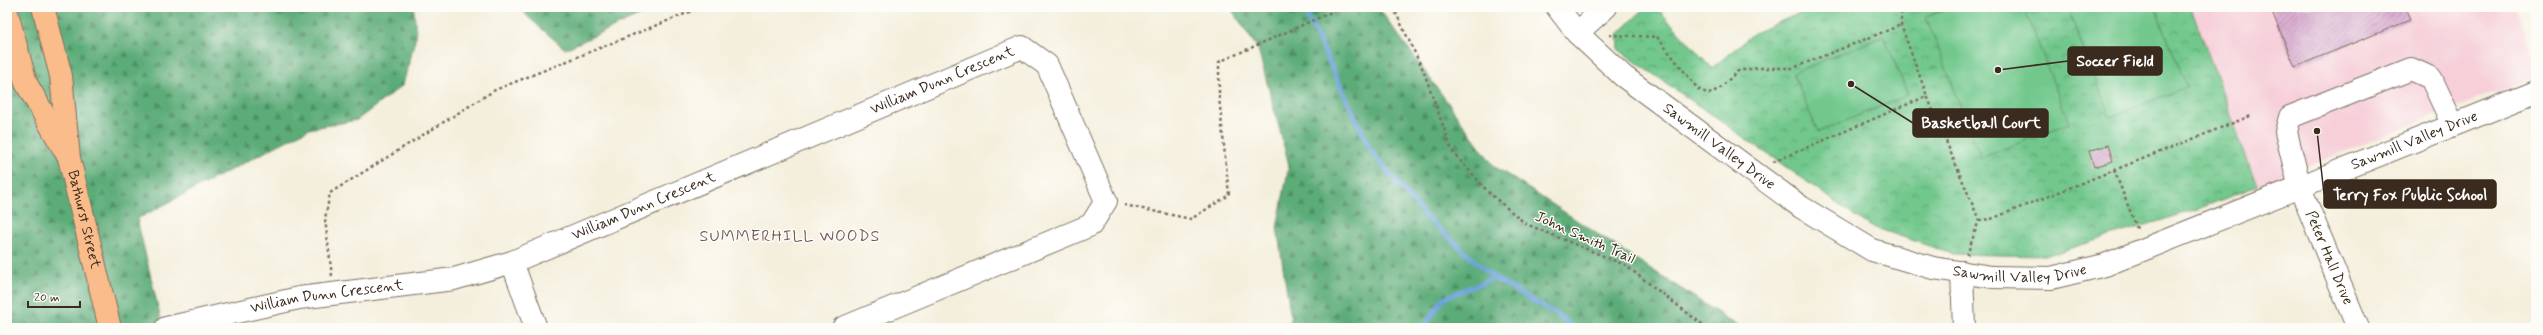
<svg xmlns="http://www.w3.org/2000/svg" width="2543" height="335" font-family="Mynerve,sans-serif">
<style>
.built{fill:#f6cfd9}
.forest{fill:url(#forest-firs);stroke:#4c6b4b}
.park{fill:url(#park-crowns);stroke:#567855}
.pitch{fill:#71c78c;stroke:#567855}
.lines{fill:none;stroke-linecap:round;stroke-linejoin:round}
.stream{stroke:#6da3da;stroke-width:5}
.building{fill:url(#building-hatch)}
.minor-casing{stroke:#7c6f61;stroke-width:24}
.major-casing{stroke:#7c6f61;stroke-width:24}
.path{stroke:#7c6f61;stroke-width:2.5;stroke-dasharray:3 3;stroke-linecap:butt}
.minor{stroke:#fff;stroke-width:22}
.major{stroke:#f9bc8a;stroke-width:22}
.labels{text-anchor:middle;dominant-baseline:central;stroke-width:3;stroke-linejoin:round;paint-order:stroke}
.street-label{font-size:15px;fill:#3b2a1e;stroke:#fdfcf7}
.neighbourhood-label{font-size:16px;letter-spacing:1px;fill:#72585c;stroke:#fdfcf7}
.leader{fill:none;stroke:#3b2a1e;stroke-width:1.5}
.callout-dot{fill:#3b2a1e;stroke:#fdfcf7;stroke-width:1.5}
.callout{fill:#3b2a1e;stroke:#3b2a1e;stroke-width:1.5}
.callout-label{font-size:16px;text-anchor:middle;font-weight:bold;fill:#fff}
</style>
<defs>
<pattern id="forest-firs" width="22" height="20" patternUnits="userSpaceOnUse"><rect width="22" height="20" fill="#5cac78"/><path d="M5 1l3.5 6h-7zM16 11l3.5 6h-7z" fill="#4d8c62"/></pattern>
<pattern id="park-crowns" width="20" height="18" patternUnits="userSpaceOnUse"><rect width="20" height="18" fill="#71c78c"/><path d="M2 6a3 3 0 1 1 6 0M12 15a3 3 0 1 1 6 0" fill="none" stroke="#5ea272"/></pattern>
<pattern id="building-hatch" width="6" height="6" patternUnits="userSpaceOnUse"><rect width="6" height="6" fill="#d9add0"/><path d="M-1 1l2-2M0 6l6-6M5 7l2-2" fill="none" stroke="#b18da8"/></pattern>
</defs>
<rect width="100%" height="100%" fill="#fdfcf7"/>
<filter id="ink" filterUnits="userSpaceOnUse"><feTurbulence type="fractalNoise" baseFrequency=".025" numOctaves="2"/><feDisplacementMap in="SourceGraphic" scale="8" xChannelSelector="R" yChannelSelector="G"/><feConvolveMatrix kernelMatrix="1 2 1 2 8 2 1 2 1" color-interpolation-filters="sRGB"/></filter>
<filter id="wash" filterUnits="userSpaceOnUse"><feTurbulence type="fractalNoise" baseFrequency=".012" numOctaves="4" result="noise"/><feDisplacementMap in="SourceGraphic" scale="16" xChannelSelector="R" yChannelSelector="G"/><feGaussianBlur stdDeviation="0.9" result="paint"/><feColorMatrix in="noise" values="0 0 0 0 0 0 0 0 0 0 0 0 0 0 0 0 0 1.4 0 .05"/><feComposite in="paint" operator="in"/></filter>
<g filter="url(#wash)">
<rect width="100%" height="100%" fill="#f4efdd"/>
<path class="built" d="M2191,7H2516L2536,66V76L2257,186Z"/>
<path class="forest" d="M7,7H414L416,36L403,85L357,120L309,129L137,219L163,328H7Z
M521,7H659L565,49L527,16Z
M1230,7H1378L1494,166L1741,328H1290L1291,318L1277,228L1289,165L1258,49Z"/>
<path class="park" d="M1646,7H1656L1712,68L1754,33L1814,7H2191L2257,186L2198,209L2045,256L1953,254L1870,226L1619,50L1618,34Z"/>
<path class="pitch" d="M1953,7H2024L2069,123L1981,158L1926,17Z
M2067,7H2155L2187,87L2110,117Z
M1884,36L1908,95L1818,132L1793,73Z"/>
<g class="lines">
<path class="stream" d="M1303,7L1372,152L1424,215L1494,278L1556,314L1574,328
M1423,328L1444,298L1494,278"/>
</g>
<g id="blocks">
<path class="building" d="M2270,7H2405L2410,20L2295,67Z
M2108,145L2113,161L2094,167L2089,151Z"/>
</g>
</g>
<g filter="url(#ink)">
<use href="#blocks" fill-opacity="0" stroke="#7c6f61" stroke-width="1"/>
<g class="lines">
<g class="minor-casing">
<g id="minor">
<path id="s1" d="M1557,7L1577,33L1623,76L1801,207L1872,250L1933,268L1992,277L2051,278L2105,265L2536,92"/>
<path d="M1577,33L1606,7"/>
<path d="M512,262L536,328"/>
<path d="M1962,272L1964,328"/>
<path id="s2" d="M166,328L299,298L454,279L512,262L1022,47L1047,65L1106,201L1091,225L843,328"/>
<path d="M2358,328L2300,188L2286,132L2290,117L2411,69L2431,78L2453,125"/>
</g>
</g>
<g class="major-casing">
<g id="major">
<path id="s3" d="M43,7L61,76L69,158L110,328"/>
<path d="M7,13L26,83L65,151"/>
</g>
</g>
<path class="path" d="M1393,7L1424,72L1452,151L1489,193L1526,224L1625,265L1707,328
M1904,7L1901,10V25L1927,96L1979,220L1967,255
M1609,35L1657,37L1698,89L1709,94L1720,88L1738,71L1757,68H1793L1901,25
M1773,162L1927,96
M2114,170L2138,231
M1124,205L1191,219L1229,195L1219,97V62L1343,7
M1979,220L1991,219L2253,115
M332,276L325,219L330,193L495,90L702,7"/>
<use href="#minor" class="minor"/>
<use href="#major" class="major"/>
</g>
</g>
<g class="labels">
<g class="street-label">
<text stroke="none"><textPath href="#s2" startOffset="820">William Dunn Crescent</textPath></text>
<text stroke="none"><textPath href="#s1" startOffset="971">Sawmill Valley Drive</textPath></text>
<text stroke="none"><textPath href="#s1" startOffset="215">Sawmill Valley Drive</textPath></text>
<text stroke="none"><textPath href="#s2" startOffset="496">William Dunn Crescent</textPath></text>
<text stroke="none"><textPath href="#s3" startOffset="217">Bathurst Street</textPath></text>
<text transform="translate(1585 238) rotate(24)">John Smith Trail</text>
<text transform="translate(2329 258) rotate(67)">Peter Hall Drive</text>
<text stroke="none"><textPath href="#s1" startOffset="551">Sawmill Valley Drive</textPath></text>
<text stroke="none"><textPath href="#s2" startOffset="164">William Dunn Crescent</textPath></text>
</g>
<g class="neighbourhood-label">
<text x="790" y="236">SUMMERHILL WOODS</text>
</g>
</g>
<path class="leader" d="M1998 70L2068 61M1851 84L1913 123M2317 131L2324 194"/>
<g class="callout-dot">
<circle cx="1998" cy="70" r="4"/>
<circle cx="1851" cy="84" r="4"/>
<circle cx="2317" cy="131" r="4"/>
</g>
<g class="callout">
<rect x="2068" y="47" width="94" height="28" rx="4"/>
<rect x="1913" y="109" width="135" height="28" rx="4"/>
<rect x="2324" y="180" width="172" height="28" rx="4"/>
</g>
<g class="callout-label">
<text x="2115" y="66">Soccer Field</text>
<text x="1981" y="128">Basketball Court</text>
<text x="2410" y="200">Terry Fox Public School</text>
</g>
<rect width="2543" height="335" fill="none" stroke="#fdfcf7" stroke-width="24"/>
<path d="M28 301v6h52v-6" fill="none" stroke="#3b2a1e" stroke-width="2"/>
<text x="34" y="301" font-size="12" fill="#3b2a1e" stroke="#fdfcf7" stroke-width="3" paint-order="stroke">20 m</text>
</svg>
